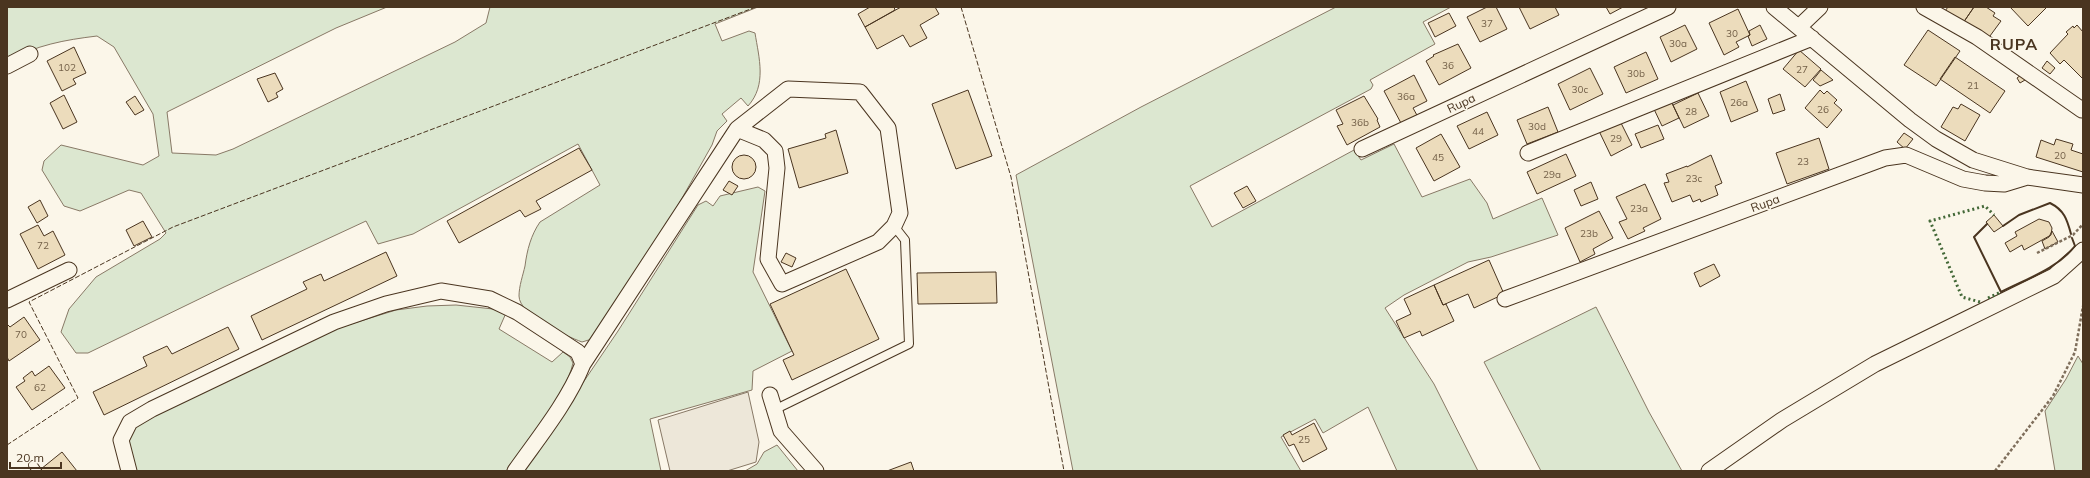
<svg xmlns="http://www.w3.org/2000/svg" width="2090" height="478" font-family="Mulish,sans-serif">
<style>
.green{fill:#dce7d0;stroke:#887966}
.parking{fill:#ede7d9;stroke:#887966}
.building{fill:#ecdcbc;stroke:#4a3520}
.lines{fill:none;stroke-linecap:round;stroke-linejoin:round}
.lane-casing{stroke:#4a3520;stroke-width:10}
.street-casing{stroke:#4a3520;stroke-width:17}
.path{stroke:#7f6f5c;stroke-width:2.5;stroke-dasharray:3 2;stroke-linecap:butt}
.lane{stroke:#fbf6e9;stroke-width:8}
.street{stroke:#fbf6e9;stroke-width:15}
.hedge{stroke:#436837;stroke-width:3;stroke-dasharray:2 3;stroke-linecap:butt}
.fence{stroke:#4a3520;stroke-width:1;stroke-dasharray:5 2;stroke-linecap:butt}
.wall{stroke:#4a3520;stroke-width:2}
.labels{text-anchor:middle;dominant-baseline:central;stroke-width:3;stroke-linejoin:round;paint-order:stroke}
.number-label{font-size:10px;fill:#725f47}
.street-label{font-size:12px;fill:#4a3520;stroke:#fbf6e9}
.district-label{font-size:16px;font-weight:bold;letter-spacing:1px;fill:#4a3520;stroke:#fbf6e9}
</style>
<rect width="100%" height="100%" fill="#fbf6e9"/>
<path class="green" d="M7,7H387L336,28L167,112L172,153L216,155L233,149L455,42L486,23L490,7H758L715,24L722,41L749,31L755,33C759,58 767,85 748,106L741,98L722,114L727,121L717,131L712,145L681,200L642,266L592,339L582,342C566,336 519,315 519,296C519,286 523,275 525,266C527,250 531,235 540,222L600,185L578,144L413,234L378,244L366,221L224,287L88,353H76L61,332L69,309L96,277L160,239L166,233L141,193L129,190L80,211L64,206L42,170L44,161L61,145L143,165L159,156L153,114L114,47L97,36C64,40 37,45 7,61Z
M1336,7H1451L1423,22L1435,44L1370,80L1373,85L1371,89L1190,186L1212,227L1354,150L1361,160L1394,144L1422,197L1470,179L1487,203L1493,219L1542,198L1558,235L1491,257L1468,262L1404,295L1385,308L1434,384L1478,471H1397L1368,407L1323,433L1315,419L1281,437L1301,471H1073L1016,175L1141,107Z
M758,187L765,191L753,272L792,351L753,371L752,390L650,419L661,471H523L618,331L698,205L706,201L713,206L720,196Z
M456,305L493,309L506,313L499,329L552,362L563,352L570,357L573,363C566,395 526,444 506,471H135L125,439L133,427L157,414L338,328L396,310L427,306Z
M1596,307L1649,412L1682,471H1541L1484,362Z
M2078,356L2083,364V471H2055L2045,411L2066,379Z
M777,445L798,471H745L757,464L764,452Z"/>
<path class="parking" d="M748,392L759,442L756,462L727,471H670L658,420Z"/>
<path class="building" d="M870,7H894L895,10L865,27L858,14Z
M901,7H935L939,14L920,25L927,38L910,47L903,35L877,49L865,27Z
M1487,7H1496L1507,29L1480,42L1467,17Z
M1519,7H1555L1559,15L1530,29Z
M1606,7H1623L1610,14Z
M1948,7H1974L1963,23L1945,11Z
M1974,7H1986L1995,13L1993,16L2001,21L1987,40L1963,23Z
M2010,7H2047L2028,26Z
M1738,9L1750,35L1736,42L1739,47L1724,55L1709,23Z
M1449,13L1456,26L1435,37L1428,23Z
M1685,25L1697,49L1671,62L1660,37Z
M1760,25L1767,39L1752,46L1748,36L1750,35L1749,31Z
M2077,25L2083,32V79L2064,60L2060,64L2050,53L2068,34L2066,32L2073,26L2074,28Z
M1928,30L1960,51L1936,86L1904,65Z
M1458,44L1471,68L1439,85L1426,61L1434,56L1433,55Z
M74,47L86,73L73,79L76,84L62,91L47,61Z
M1799,50L1821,69L1805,87L1783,69Z
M1646,52L1658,79L1626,93L1614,67Z
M1955,57L2005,91L1990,113L1940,79Z
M2047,61L2055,68L2050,74L2042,68Z
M1590,68L1603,94L1570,110L1558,84Z
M1821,70L1833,80L1820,86L1813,80Z
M275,73L283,89L276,93L278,97L268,102L257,79Z
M1414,75L1427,101L1413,108L1418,117L1402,125L1384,91Z
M2021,75L2025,80L2020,83L2017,78Z
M1746,81L1758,111L1731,122L1720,92Z
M968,90L992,156L956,169L932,104Z
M1820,90L1824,94L1827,91L1837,100L1834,103L1842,110L1827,128L1805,108Z
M1698,93L1709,116L1684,128L1673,105Z
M1780,94L1785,110L1773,114L1768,99Z
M64,95L77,122L63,129L50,103Z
M135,96L144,110L135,115L126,102Z
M1364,96L1378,119L1377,120L1380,127L1347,145L1337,126L1343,124L1336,110Z
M1670,99L1679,118L1662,126L1653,107Z
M1961,104L1980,115L1965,141L1941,127L1953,107L1958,109Z
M1548,107L1558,132L1527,144L1517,120Z
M1487,112L1498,135L1469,149L1457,126Z
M1620,121L1632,145L1611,156L1599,131Z
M1658,125L1664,139L1641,148L1635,134Z
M836,130L848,173L799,188L788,149L826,138L825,134Z
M1904,133L1913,139L1905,149L1897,142Z
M1441,134L1460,167L1434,181L1416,148Z
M1819,138L1829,169L1787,184L1776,153Z
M2056,139L2073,144L2071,150L2083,154V172L2036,157L2041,140L2054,145Z
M579,148L592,170L536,201L541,209L525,217L520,210L459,243L447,221Z
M1566,154L1576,176L1537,194L1527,172Z
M1711,155L1722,183L1715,186L1718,195L1701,202L1700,199L1693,202L1690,195L1672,202L1664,183L1669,182L1666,174L1687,166V167Z
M732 167a12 12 0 1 1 24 0a12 12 0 1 1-24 0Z
M729,181L738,186L732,195L723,190Z
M1591,182L1598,199L1581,206L1574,190Z
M1645,184L1661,219L1643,228L1645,231L1628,239L1619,222L1627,219L1616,197Z
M1247,186L1256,201L1243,208L1234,193Z
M40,200L48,216L37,223L28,207Z
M1599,211L1613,238L1593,249L1595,254L1580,262L1565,228Z
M1994,215L2003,226L1994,232L1986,222Z
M2039,219L2049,222L2052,228L2051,235L2024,250L2022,245L2010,252L2005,243L2017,236L2015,232Z
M143,221L152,237L134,246L126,230Z
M38,225L44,236L53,231L65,255L38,269L20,234Z
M2052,231L2058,242L2045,249L2042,241L2049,237Z
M386,252L397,276L262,340L251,316L307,289L303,282L321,274L324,281Z
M786,253L796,258L792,267L781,262Z
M1489,260L1504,294L1474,308L1468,294L1443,305L1434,285Z
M1714,264L1720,276L1700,287L1694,273Z
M846,269L879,339L792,380L783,360L794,355L770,304Z
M996,272L997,303L918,304L917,273Z
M1434,285L1443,305L1446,304L1454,321L1422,336L1420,331L1404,338L1396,321L1411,314L1404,299Z
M24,317L40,340L9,361L7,357V324L10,327Z
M228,327L239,349L104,415L93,392L147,366L143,357L167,346L172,354Z
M49,366L65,388L32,410L16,387L25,381L23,378L32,371L35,376Z
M1314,423L1327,449L1303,462L1294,444L1289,446L1283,435L1290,431L1292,435Z
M62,452L77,471H43L41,469Z
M911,462L914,471H887Z"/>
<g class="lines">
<g class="lane-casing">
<path id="lane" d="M774,410L909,344L905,240L894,226
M33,465L37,471"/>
</g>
<g class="street-casing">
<path id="street" d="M1774,7L1910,120L1936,139L1973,160L2027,177L2083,185
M1924,7L1977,37L2082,110
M1799,27L1820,7
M7,66L30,54
M1362,149L1668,7
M1528,153L1812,38
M1505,299L1885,158L1906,155L1963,179L1985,183L2004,184L2027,177
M7,300L69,270
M583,364L737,129L764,140L775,151L777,168L768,259L782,284L878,242L894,226L900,213L888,128L860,92L788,89L737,129
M770,395L781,431L816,471
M129,471L121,440L130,422L152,409L334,322L386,304L441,291L490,299L517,312L578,352L583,364C567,403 539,437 515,471
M1709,471L1782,420L1875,364L2054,276L2083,250"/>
</g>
<path class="path" d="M2037,253L2073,235L2083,224
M1995,471L2053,396L2075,352L2083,306"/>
<use href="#lane" class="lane"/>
<use href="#street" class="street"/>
<path class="hedge" d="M1988,298L2001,292
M1980,302L1962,297L1930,221L1985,206L1994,215"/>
<path class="fence" d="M961,7L1011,177L1064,471
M7,445L78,398L29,302L173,227L756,7"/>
<path class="wall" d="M1987,224L1974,237L2001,292C2026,279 2057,269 2075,246L2072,238
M2003,226L2019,215L2050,203C2064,210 2067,219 2071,234"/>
</g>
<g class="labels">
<g class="number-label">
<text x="1487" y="23">37</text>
<text x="1732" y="33">30</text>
<text x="1678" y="43">30a</text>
<text x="1448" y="65">36</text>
<text x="67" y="67">102</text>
<text x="1802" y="69">27</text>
<text x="1636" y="73">30b</text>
<text x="1973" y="85">21</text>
<text x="1580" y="89">30c</text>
<text x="1406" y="96">36a</text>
<text x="1739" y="102">26a</text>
<text x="1823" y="109">26</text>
<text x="1691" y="111">28</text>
<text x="1360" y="122">36b</text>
<text x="1537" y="126">30d</text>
<text x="1478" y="131">44</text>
<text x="1616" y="138">29</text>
<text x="2060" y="155">20</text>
<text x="1438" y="157">45</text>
<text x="1803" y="161">23</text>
<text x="1552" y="174">29a</text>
<text x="1694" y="178">23c</text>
<text x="1639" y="208">23a</text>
<text x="1589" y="233">23b</text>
<text x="43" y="245">72</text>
<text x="21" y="334">70</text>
<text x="40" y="387">62</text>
<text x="1304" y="439">25</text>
</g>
<g class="street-label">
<text transform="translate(1461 103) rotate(-25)">Rupa</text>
<text transform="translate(1765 203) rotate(-20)">Rupa</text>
</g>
<g class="district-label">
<text x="2014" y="44">RUPA</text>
</g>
</g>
<rect width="2090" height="478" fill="none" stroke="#4a3520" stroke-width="16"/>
<path d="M10 462v6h51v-6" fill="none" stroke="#4a3520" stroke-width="2"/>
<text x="16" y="462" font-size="12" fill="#4a3520" stroke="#fbf6e9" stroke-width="3" paint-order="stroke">20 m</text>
</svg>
